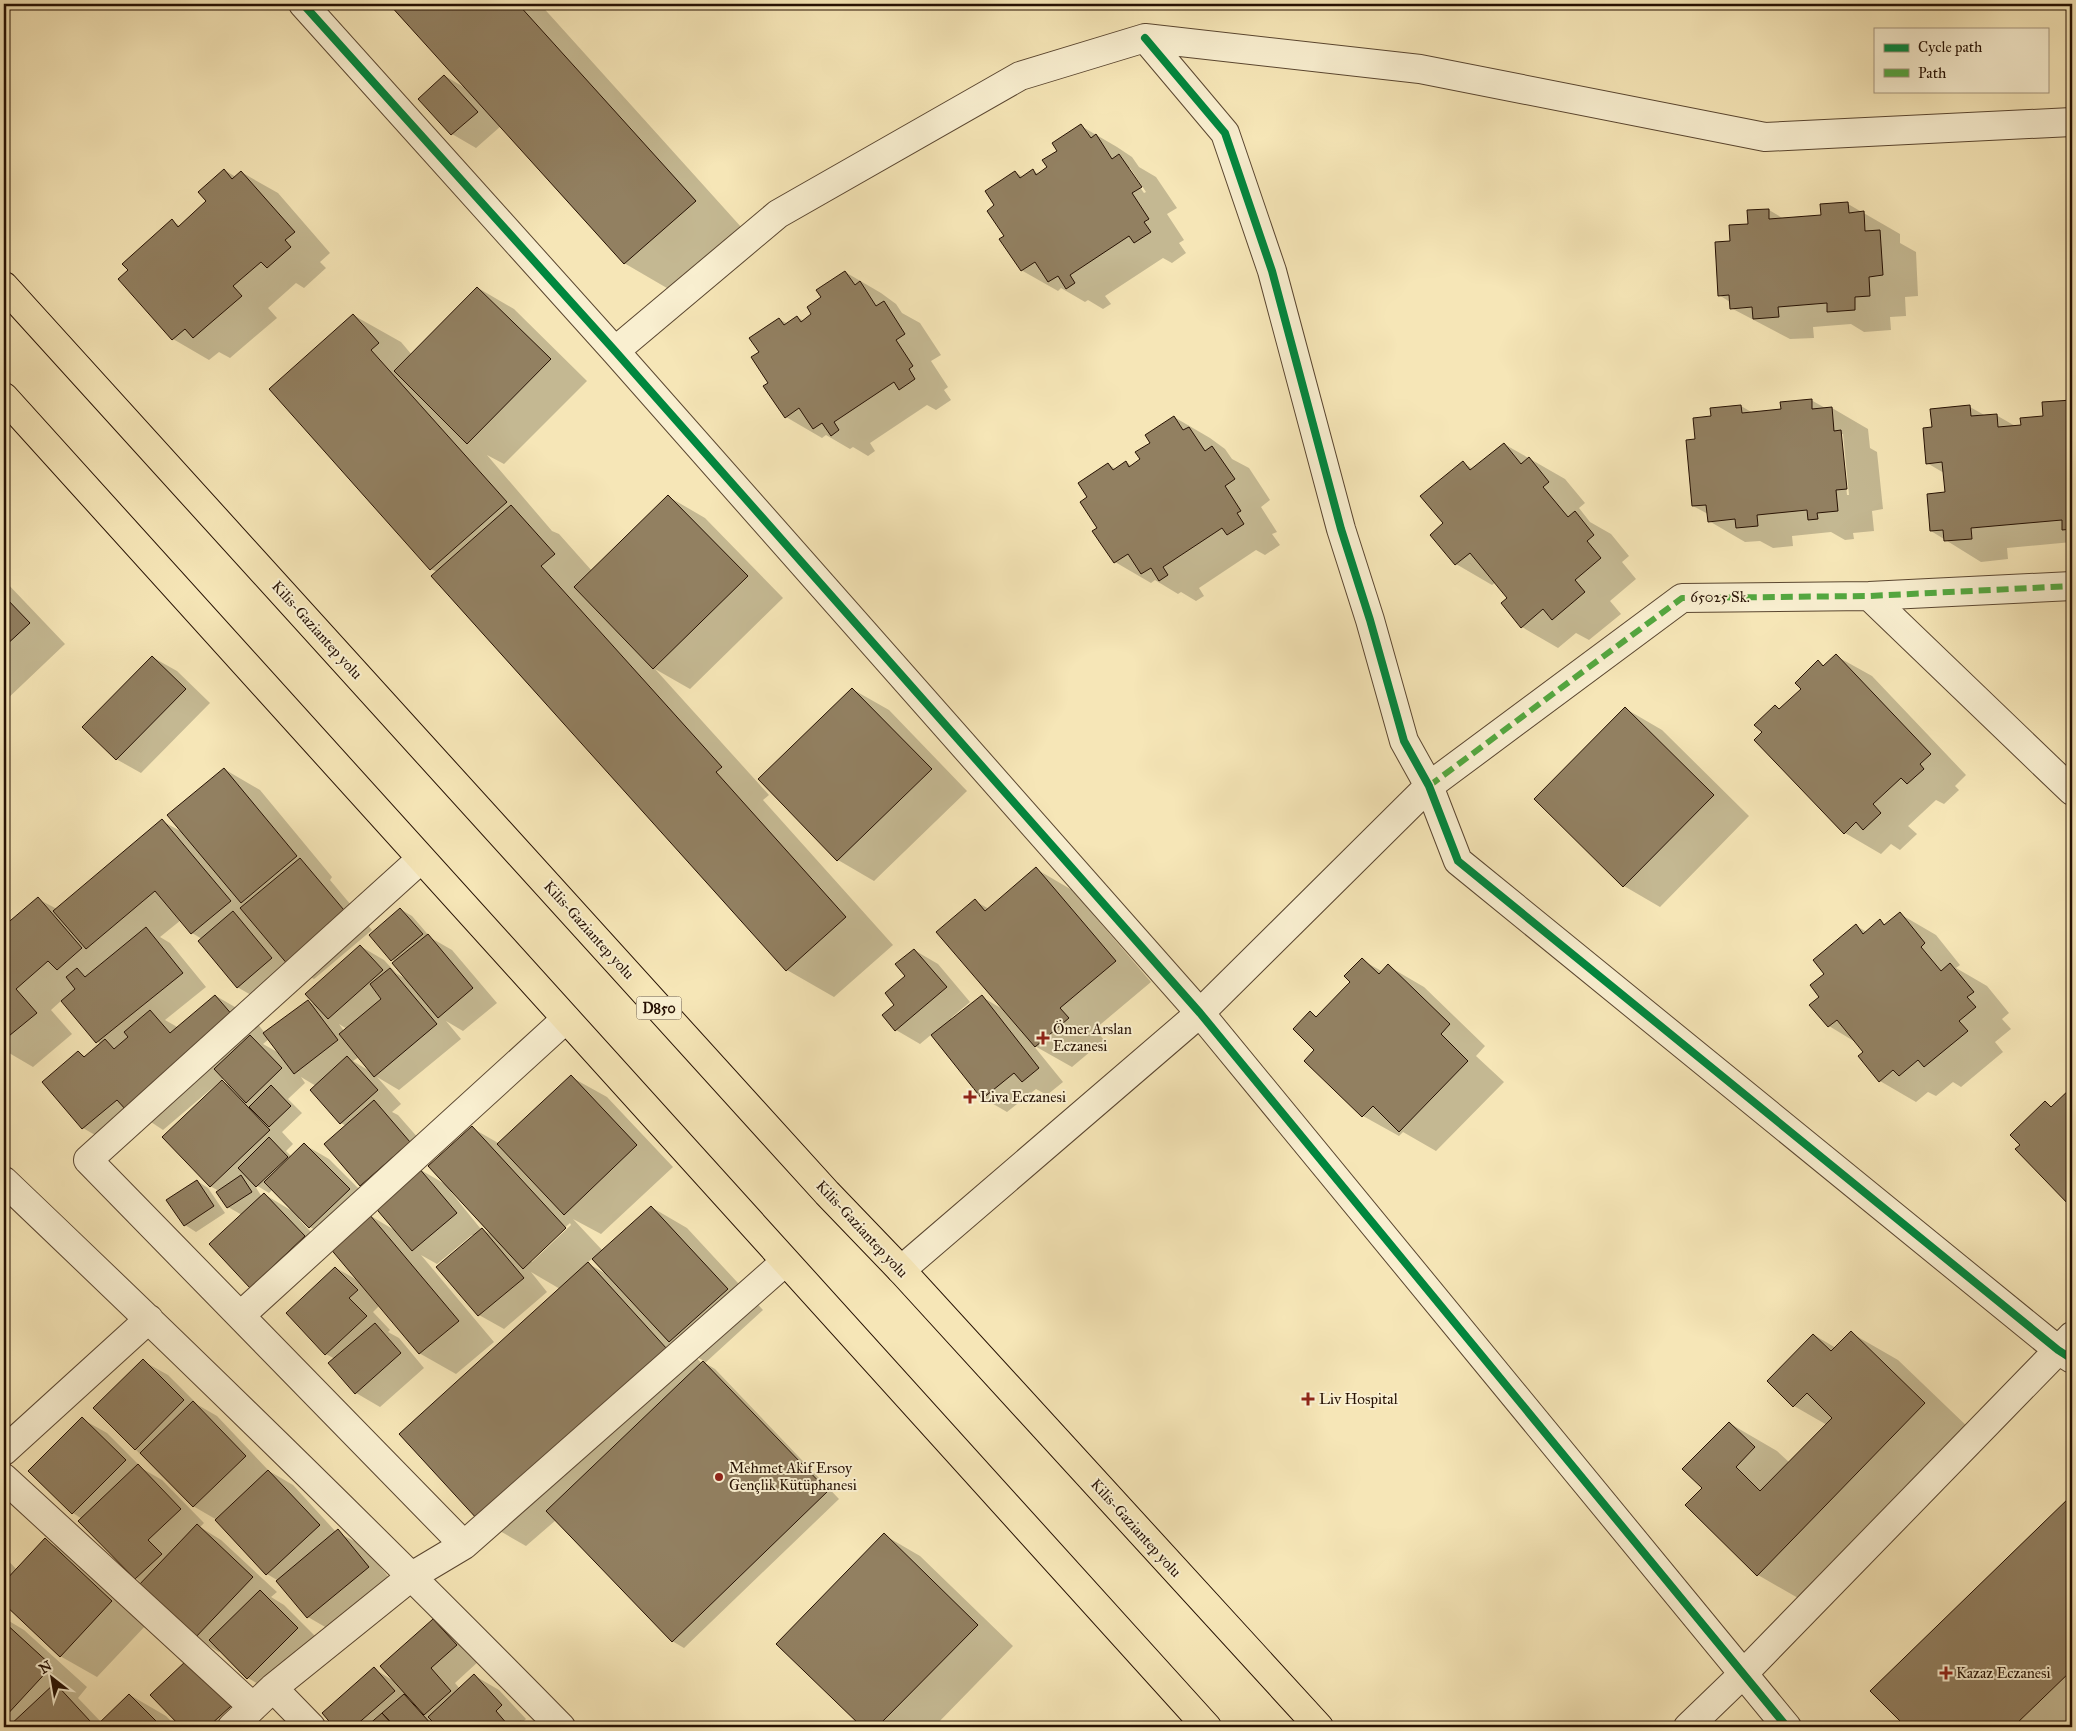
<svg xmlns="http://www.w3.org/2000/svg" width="2076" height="1731" font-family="'IM FELL Great Primer',serif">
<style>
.shadow{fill:#0003;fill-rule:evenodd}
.building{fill:#928061;stroke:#261103}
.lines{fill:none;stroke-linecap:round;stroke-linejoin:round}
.street-casing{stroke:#5a4630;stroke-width:30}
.highway-casing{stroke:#261103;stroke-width:30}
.street{stroke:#f9efd0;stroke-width:28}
.highway{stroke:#f6e6b7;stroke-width:28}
.quiet{stroke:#53a840;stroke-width:6;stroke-dasharray:12 6;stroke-linecap:butt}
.cycleway-casing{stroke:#f9efd0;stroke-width:11}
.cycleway{stroke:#00873e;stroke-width:8}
.poi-dot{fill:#8f2418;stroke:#f9efd0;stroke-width:2}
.labels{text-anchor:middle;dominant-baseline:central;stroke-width:4;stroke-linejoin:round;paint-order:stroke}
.shield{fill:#f9efd0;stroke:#655440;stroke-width:1}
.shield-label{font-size:14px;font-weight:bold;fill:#261103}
.street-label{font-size:15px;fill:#261103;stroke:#f9efd0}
.poi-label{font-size:15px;fill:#261103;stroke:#f9efd0;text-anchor:start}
</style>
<rect width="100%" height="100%" fill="#f6e6b7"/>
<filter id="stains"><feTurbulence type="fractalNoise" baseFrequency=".004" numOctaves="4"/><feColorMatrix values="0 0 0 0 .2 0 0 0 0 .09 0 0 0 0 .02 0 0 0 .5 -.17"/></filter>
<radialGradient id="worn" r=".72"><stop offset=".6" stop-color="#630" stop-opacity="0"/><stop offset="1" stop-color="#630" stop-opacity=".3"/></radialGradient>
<path class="shadow" d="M391,4H540L742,228L672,291L624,263L501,126L476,148L452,134L419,99L445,76L467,89Z
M1081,126L1117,147L1132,157L1139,167L1156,177L1177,208L1167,214L1184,240L1179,243L1186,253L1172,263L1163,258L1105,296L1111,304L1103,309L1088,300L1085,302L1061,288L1058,291L1021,270L1006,236L996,206L1015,172L1023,177L1033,171L1039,174L1049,168L1059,151ZM1127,168H1130L1146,192L1144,193Z
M224,170L236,177L241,172L278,193L330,253L320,262L326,268L304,288L296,283L268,308L277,318L230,358L219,352L209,360L173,339L120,279L172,221L180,226L208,201Z
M1848,204L1900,234V243L1916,252L1918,296L1905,297L1906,316L1890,317L1891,330L1864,332L1851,324L1813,327L1814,338L1790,339L1731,308L1730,302L1719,295L1732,242L1769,210L1784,219L1822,216Z
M845,272L881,293L896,304L902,313L920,323L941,355L931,361L948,387L944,390L951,400L936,410L927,405L870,443L875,451L868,456L853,447L850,449L826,435L822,438L786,417L770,383L760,353L779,319L788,324L797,317L804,321L813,315L823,297Z
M478,288L514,309L587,381L504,464L487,455L552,531L559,534L592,571L669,497L705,518L783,598L690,689L655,669L769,795L763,800L893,945L834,997L787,970L437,572L431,569L353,315L401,342L412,355Z
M1811,400L1827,409L1832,408L1868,429L1870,448L1877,452L1883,509L1872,511L1874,531L1853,533L1854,539L1845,540L1831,532L1792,536L1793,546L1773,548L1760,541L1745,542L1709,521L1708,514L1693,506L1696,440L1713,417L1741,406L1753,413L1782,411ZM1841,434H1843L1849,495H1847Z
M2072,401V542L2007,548L2008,559L1981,562L1931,531L1946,493L1944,473L1927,463L1934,428L1970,407L1986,416L1996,415L2017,427L2022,426L2044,417L2043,404Z
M1174,417L1210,438L1225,449L1232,459L1249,468L1270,500L1261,507L1277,532L1272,534L1280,545L1265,555L1256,550L1199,588L1204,596L1196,601L1181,592L1178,594L1155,580L1151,583L1115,562L1099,529L1089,497L1108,464L1116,469L1126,462L1132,466L1142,459L1152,443Z
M1504,444L1565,479L1585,503L1579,508L1590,522L1611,534L1629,556L1622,562L1636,579L1610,601L1621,614L1589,640L1576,633L1558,648L1522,627L1509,598L1496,582L1492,585L1456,564L1445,523L1463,463L1473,469Z
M4,580L65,644L4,702Z
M1836,656L1872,676L1966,775L1955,786L1959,790L1944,804L1936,800L1908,826L1917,834L1900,850L1891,844L1881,854L1845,833L1763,732L1775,707L1781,710L1803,689L1818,662L1825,666Z
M152,657L177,671L210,703L141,773L116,759Z
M852,689L889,710L967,791L874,881L838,860Z
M1626,709L1662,730L1749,816L1660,907L1624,886Z
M224,769L260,790L332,877L330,880L372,930L314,979L291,966L262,1001L237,987L202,939L192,933L181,920L160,937L170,943L206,987L165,1020L179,1028L216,996L252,1017L265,1033L308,1001L317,1006L360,946L384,960L396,973L406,979L395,962L370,935L400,909L412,916L431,938L452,950L497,1003L463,1031L446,1021L461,1039L399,1090L377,1077L401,1104L392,1112L398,1115L434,1156L419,1169L445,1184L472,1128L500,1144L571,1077L607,1097L673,1167L601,1234L573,1219L603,1251L651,1207L687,1228L763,1310L705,1363L715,1369L839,1499L684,1648L672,1641L556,1520L526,1546L479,1519L560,1289L531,1272L547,1292L504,1329L479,1315L438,1267L474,1236L472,1235L437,1264L421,1255L494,1342L456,1374L419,1353L379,1306L373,1312L390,1330L388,1332L399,1338L424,1368L380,1407L356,1393L335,1359L326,1354L336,1268L359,1281L369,1215L396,1231L384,1198L361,1185L346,1126L341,1123L316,1086L301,1077L305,1083L288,1099L302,1113L282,1132L293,1144L286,1151L292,1157L305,1145L329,1159L373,1203L334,1241L310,1227L301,1218L299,1219L328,1251L275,1301L251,1287L242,1215L228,1207L219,1191L210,1186L221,1080L230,1086L224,1078L163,1130L151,1122L119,1149L83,1128L78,1052L86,1057L101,1045L62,1000L51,1010L72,1034L33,1067L4,1050V928L38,899L57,909L162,821L184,833ZM339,1024L347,1029L344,1031ZM269,1039L279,1053L263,1044ZM359,1057L371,1072L353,1061ZM253,1183L269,1193L273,1189L292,1211L264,1194L262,1197ZM452,1191L494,1236L480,1228L451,1192ZM570,1223L571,1225L532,1262L530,1260ZM593,1258L608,1275L587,1263ZM695,1356L704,1361L702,1364Z
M1036,869L1072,890L1151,982L1095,1029L1104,1040L1072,1067L1033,1045L1063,1082L1047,1095L1036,1089L1007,1112L983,1098L932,1034L920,1044L896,1030V1005L914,950L938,964L970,1002L951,1018L952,1020L982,997L1004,1010L975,901L989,909Z
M1900,914L1936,935L1960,965L1956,968L1987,986L2009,1013L2002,1019L2011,1029L1995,1042L2003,1052L1961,1087L1953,1082L1936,1096L1928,1092L1916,1102L1880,1081L1865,1052L1857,1043L1829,1026L1821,997L1826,974L1856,926L1867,932L1880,921L1886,925Z
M1362,960L1383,972L1388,966L1424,987L1485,1046L1476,1056L1504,1082L1436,1151L1403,1132L1399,1136L1363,1116L1316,1050L1310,1013L1317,1017L1351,982Z
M2072,1089V1206L2017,1149L2022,1145L2045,1103L2053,1107Z
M197,1181L208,1188L225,1213L196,1232L185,1225Z
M4,1311L8,1315L4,1318Z
M1851,1333L1898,1360L1972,1431L1805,1602L1758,1575L1703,1488L1729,1423L1777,1451L1790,1463L1827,1425L1794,1406L1814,1335L1836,1348Z
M143,1361L168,1375L198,1405L217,1416L269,1471L293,1485L336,1532L362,1545L392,1581L332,1631L308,1617L277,1580L267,1574L217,1520L193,1506L135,1449Z
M82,1419L107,1433L143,1469L162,1480L204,1523L200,1527L221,1540L277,1592L271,1597L284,1605L322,1643L272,1692L248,1678L221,1650L219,1652L195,1638L80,1521L82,1519L73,1513Z
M2072,1496V1727H1907L1872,1691Z
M884,1535L920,1556L1013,1646L934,1727H864L778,1644Z
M45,1540L82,1561L148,1623L97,1677L60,1656L4,1602V1556L17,1570Z
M4,1618L24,1630L87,1687L78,1698L102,1723L130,1695L166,1716L177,1727H4Z
M433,1620L457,1634L480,1660L455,1683L460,1689L475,1676L499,1690L526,1719L522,1723L530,1727H336L324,1713L374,1669L394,1681Z
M211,1676L247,1727H182L152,1695Z"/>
<path class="building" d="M389,4H518L696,201L624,264Z
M444,75L478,112L451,135L418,99Z
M1081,124L1091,138L1096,134L1112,159L1119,154L1142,187L1132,193L1149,219L1144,222L1151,232L1134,243L1129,236L1070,275L1075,283L1066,289L1058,276L1048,282L1035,262L1021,271L999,239L1004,236L987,211L994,205L985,191L1015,171L1020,178L1033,169L1036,175L1047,167L1042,160L1057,151L1052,143Z
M224,169L232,179L241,171L295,232L285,240L291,247L267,268L261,262L233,286L242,296L193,338L185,329L172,340L118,279L128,270L122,264L172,219L178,227L206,201L198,192Z
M1848,202L1849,213L1864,211L1865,231L1880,230L1883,275L1869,277L1870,296L1855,297V310L1827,312V303L1778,307L1779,317L1753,319L1752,307L1730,309L1729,295L1718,296L1715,242L1730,241L1729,225L1748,224L1747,210L1769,209V219L1821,215L1820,204Z
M845,271L855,285L860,281L876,306L884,301L905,334L896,340L913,366L909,369L915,379L899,390L894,382L834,422L839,430L831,436L822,423L813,429L799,408L785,418L763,386L768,383L751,357L759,352L749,338L779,318L784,325L797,316L801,322L811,314L807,307L821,297L816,290Z
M477,287L551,359L467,444L394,371Z
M353,314L379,343L371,350L507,502L430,570L269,389Z
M1812,399V409L1832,407L1834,431L1841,430L1847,489L1836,490L1838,511L1817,513L1818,519L1808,520L1807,510L1757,515L1758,526L1736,528L1735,519L1708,522L1706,505L1692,506L1686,440L1695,439L1693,418L1711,416L1710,408L1741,405L1742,413L1781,409L1780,402Z
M2072,400V529L2062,530V520L1971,528L1972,539L1944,541L1943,530L1930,531L1927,494L1945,492L1942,462L1926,464L1923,428L1932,427L1930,409L1970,405L1971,416L1997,414L1998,427L2021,425L2020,418L2043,416L2042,402Z
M1174,416L1183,430L1189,427L1205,451L1212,446L1235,479L1225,486L1241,511L1237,513L1244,524L1227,535L1222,528L1163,567L1168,575L1159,581L1151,568L1141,574L1128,554L1114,563L1092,531L1097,528L1080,502L1087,497L1078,483L1108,463L1113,470L1126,461L1129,467L1140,459L1135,452L1150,443L1145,435Z
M1504,443L1521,464L1529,457L1549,482L1543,487L1568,517L1575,511L1594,535L1587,541L1601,558L1575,580L1585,592L1552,620L1543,609L1521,628L1501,603L1507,598L1470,553L1455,565L1430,535L1443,523L1420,496L1463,461L1470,470Z
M668,495L748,576L653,669L574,587Z
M511,505L555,554L541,566L722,767L716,772L846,917L786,971L431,576Z
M4,596L30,623L4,647Z
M1836,654L1931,754L1920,764L1924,769L1907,784L1901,778L1873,804L1881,813L1863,830L1856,822L1844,834L1754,740L1762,732L1754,725L1775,705L1779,709L1801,689L1795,683L1818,660L1823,666Z
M152,656L186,689L116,760L82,727Z
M852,688L932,769L837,861L758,779Z
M1625,707L1714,795L1623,887L1534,799Z
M224,768L297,856L241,903L167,815Z
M162,819L231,901L191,934L155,891L86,949L53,911Z
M300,858L349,916L289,966L240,908Z
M1036,867L1116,961L1060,1008L1069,1018L1035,1047L936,932L975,899L985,911Z
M38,897L82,948L57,970L48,961L16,989L37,1013L4,1040V926Z
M400,908L423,934L391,961L369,935Z
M233,911L272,958L237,988L198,941Z
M1900,912L1925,943L1921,947L1941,971L1950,963L1974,992L1967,997L1976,1007L1959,1021L1968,1031L1924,1067L1918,1060L1899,1076L1893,1070L1879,1082L1858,1056L1863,1052L1837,1020L1828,1027L1809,1005L1819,997L1810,985L1824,974L1813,960L1856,924L1863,934L1880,919L1884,925Z
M146,927L183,973L96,1043L61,1001L75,989L66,977L77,968L85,977Z
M428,934L473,988L438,1018L392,963Z
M360,945L383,970L328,1019L305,994Z
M914,949L947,987L895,1031L882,1015L894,1005L885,993L905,976L895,964Z
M1362,958L1379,974L1388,964L1450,1024L1441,1034L1468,1061L1399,1132L1373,1106L1362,1117L1304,1061L1314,1050L1293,1029L1310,1011L1316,1017L1350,982L1344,976Z
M390,968L437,1024L374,1077L339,1034L381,999L370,984Z
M215,995L234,1017L126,1110L117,1100L82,1129L42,1082L78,1051L84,1057L105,1039L114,1049L128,1037L124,1032L150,1010L170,1033Z
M982,995L1039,1068L1022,1082L1014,1073L982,1099L931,1035Z
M308,1000L338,1040L294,1074L263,1033Z
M250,1035L282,1068L246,1103L214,1069Z
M347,1056L378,1090L340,1124L310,1090Z
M571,1075L637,1145L564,1215L497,1144Z
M222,1080L270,1130L210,1187L162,1137Z
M271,1085L291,1106L269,1127L249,1107Z
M2072,1087V1208L2015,1149L2020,1145L2010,1135L2045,1101L2051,1107Z
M374,1100L410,1142L360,1186L324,1144Z
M472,1126L566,1228L523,1269L428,1166Z
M269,1137L288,1157L256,1187L238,1168Z
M304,1143L350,1189L309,1228L264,1182Z
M418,1167L457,1213L412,1251L373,1205Z
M241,1175L252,1192L227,1208L216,1192Z
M197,1180L214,1206L184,1226L166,1200Z
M264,1193L305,1236L250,1288L209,1244Z
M651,1206L728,1289L669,1342L592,1259Z
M369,1214L459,1321L419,1354L329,1247Z
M482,1228L524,1278L478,1316L436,1267Z
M588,1262L667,1349L478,1520L399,1434Z
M335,1267L358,1290L349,1298L367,1316L325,1355L286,1313Z
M375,1323L401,1353L355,1394L328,1363Z
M1851,1331L1925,1403L1757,1576L1685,1505L1702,1488L1682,1469L1729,1422L1755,1447L1736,1467L1760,1491L1832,1418L1807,1393L1793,1407L1767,1381L1813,1334L1831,1351Z
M143,1359L184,1400L135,1450L93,1408Z
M703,1361L828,1491L672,1642L546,1511Z
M193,1401L246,1456L193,1507L140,1453Z
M82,1417L126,1460L72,1514L28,1471Z
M138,1464L181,1509L148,1540L162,1554L135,1579L78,1521Z
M268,1470L320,1525L266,1575L215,1520Z
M2072,1495V1670L2013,1727H1906L1870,1691Z
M197,1524L253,1577L194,1639L138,1586Z
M338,1529L369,1567L307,1618L276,1581Z
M884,1533L978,1625L877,1727H862L776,1644Z
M45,1538L112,1601L60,1657L4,1604V1582Z
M260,1590L298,1628L247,1679L209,1640Z
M433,1619L457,1645L431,1668L451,1691L424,1715L380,1666Z
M4,1622L52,1666L4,1718Z
M187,1660L231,1706L208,1727H181L150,1695Z
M374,1667L395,1691L354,1727H334L322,1713Z
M474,1674L502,1705L496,1711L508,1725L505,1727H438L428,1717Z
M55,1683L90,1721L83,1727H8Z
M129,1694L162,1727H95Z
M404,1694L432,1725L429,1727H395L382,1713Z
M382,1713L395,1727H366Z
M521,1721L527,1727H514Z"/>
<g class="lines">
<g class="street-casing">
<path id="street" d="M303,4L615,351L1200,1013L1787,1727
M1145,38L1225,133L1272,271L1341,529L1370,620L1404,741L1429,786L1458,861L2058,1350L2072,1359
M615,351L778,214L1020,76L1145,38L1420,69L1765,137L2072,122
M1869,596L2072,791
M421,859L88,1160L464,1545
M4,1181C193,1361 379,1542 561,1727
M901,1270L1200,1013L1429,786L1682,598L1869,596L2072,586
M241,1315L566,1019
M4,1451L149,1319
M4,1478L253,1707
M273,1688L311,1727
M232,1727L273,1688L412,1576L464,1545L785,1262
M1688,1727L1743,1674L2072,1336"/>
</g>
<g class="highway-casing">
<path id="highway" d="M4,286L827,1193L901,1270L1319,1727
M4,397L1207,1727"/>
</g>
<use href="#street" class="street"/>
<use href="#highway" class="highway"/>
<path class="quiet" d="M1429,786L1682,598L1869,596L2072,586"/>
<g class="cycleway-casing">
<path id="cycleway" d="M303,4L615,351L1200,1013L1787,1727
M1145,38L1225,133L1272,271L1341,529L1370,620L1404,741L1429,786L1458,861L2058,1350L2072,1359"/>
</g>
<use href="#cycleway" class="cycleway"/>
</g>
<g class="poi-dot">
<path d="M1040.5 1030.5h5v5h5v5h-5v5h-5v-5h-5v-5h5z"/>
<path d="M967.5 1089.5h5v5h5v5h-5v5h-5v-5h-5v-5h5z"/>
<path d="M1305.5 1391.5h5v5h5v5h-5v5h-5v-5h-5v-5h5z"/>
<circle cx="719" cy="1477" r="5"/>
<path d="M1943.5 1665.5h5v5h5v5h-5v5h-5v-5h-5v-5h5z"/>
</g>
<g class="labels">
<rect class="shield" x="636.5" y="996.5" width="45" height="23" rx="4"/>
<g class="shield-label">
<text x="659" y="1008">D850</text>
</g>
<g class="street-label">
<text x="1720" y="597">65025 Sk.</text>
<text transform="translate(317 630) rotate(48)">Kilis-Gaziantep yolu</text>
<text transform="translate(589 930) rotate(48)">Kilis-Gaziantep yolu</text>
<text transform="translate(862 1229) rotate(47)">Kilis-Gaziantep yolu</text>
<text transform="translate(1136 1528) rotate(48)">Kilis-Gaziantep yolu</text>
</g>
<g class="poi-label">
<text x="1053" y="1029">Ömer Arslan<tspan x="1053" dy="17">Eczanesi</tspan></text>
<text x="980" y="1097">Liva Eczanesi</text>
<text x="1319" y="1399">Liv Hospital</text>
<text x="729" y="1468">Mehmet Akif Ersoy<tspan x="729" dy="17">Gençlik Kütüphanesi</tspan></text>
<text x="1956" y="1673">Kazaz Eczanesi</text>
</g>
</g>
<rect width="2076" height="1731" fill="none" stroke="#f6e6b7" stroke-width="20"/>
<rect x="5" y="5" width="2066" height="1721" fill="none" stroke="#261103" stroke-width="2.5"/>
<rect x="10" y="10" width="2056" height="1711" fill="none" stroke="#261103"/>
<rect x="1874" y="28" width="175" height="65" fill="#f9efd0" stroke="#a5967e"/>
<rect x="1884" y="44" width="25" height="8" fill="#00873e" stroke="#a5967e"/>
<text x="1918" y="52" font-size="15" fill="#261103">Cycle path</text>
<rect x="1884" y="69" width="25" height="8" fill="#53a840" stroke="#a5967e"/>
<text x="1918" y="78" font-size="15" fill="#261103">Path</text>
<g transform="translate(52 1678) rotate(329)" stroke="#f9efd0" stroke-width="4" paint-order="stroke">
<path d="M0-4L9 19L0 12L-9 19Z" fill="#261103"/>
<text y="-8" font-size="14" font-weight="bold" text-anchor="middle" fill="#261103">N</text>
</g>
<rect width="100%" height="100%" filter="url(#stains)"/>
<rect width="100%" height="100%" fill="url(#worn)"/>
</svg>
